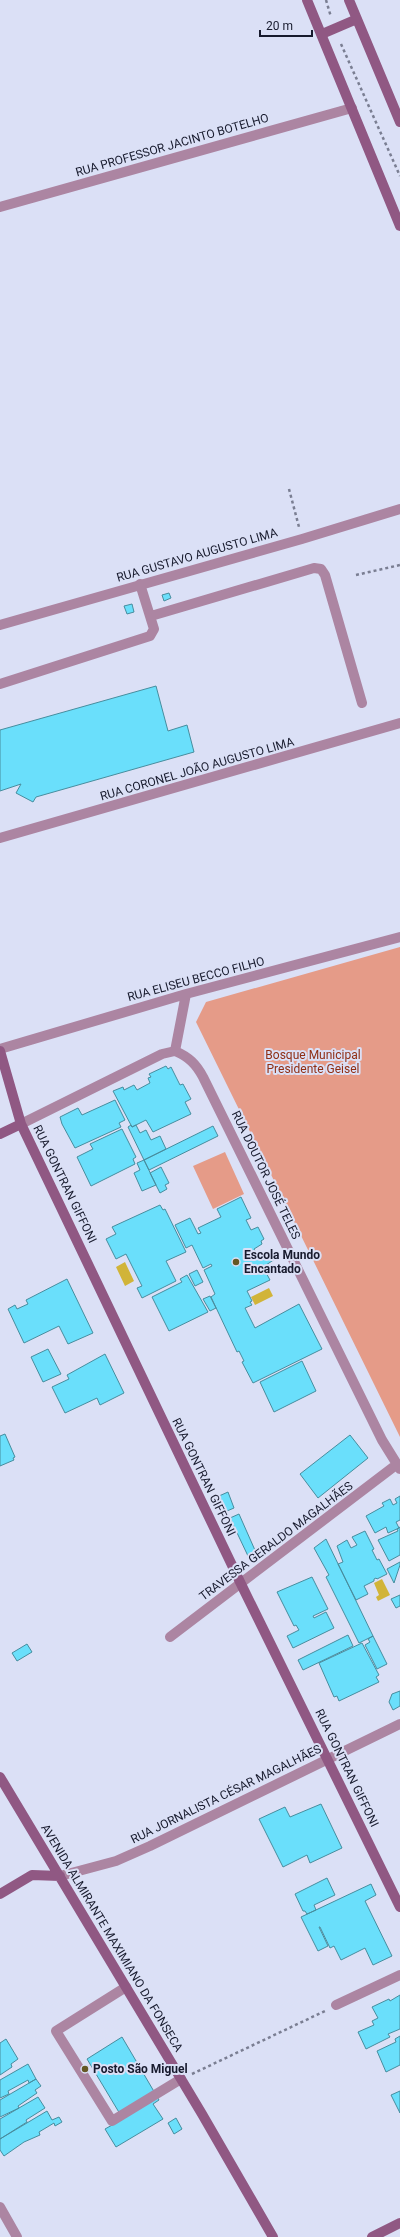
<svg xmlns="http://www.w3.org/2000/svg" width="400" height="2237" font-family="Roboto,sans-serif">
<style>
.green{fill:#e59b88}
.water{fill:#d1b439}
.building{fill:#6adffb;stroke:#478d9e}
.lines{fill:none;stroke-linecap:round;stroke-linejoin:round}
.path{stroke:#7a7e92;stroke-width:2.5;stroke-dasharray:3 3;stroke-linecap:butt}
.lane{stroke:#ac85a2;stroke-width:10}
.street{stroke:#ac85a2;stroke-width:10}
.secondary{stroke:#905883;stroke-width:10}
.poi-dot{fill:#655825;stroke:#dbe0f6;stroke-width:1.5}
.labels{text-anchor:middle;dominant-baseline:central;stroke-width:4;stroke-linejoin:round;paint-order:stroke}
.street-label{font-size:12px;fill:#171a2d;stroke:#dbe0f6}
.park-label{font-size:12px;fill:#8f2e14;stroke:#dbe0f6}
.poi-label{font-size:12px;font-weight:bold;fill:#171a2d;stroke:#dbe0f6;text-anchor:start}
</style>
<rect width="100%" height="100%" fill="#dbe0f6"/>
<path class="green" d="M400,947V1437L196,1022L206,1002Z
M225,1152L244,1194L213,1209L193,1166Z"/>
<path class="water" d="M125,1262L134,1281L125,1286L116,1267Z
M269,1288L273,1296L255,1305L251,1297Z
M382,1579L390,1595L378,1601L376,1597L379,1595L374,1583Z"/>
<path class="building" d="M169,593L171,598L164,601L162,595Z
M132,604L134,612L127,614L124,606Z
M156,686L168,731L187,725L194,752L36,797L33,802L16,793L21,784L0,791V730Z
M166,1066L168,1069L171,1067L180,1085L183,1084L191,1099L185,1102L191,1114L153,1132L146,1120L132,1127L113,1091L123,1087L124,1090L134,1085L137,1090L150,1083L148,1078L151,1077L149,1074Z
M115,1100L125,1120L119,1123L121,1127L75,1148L62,1124L60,1117L78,1108L82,1115Z
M131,1125L132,1127L136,1125L140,1133L146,1130L151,1140L160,1136L166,1149L144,1160L128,1127Z
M213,1126L218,1136L149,1170L144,1160Z
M122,1129L136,1157L133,1159L135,1164L91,1186L77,1157L93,1149L90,1144Z
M144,1160L156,1185L142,1191L134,1173L140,1170L137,1163Z
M161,1167L169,1183L165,1185L167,1189L160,1193L150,1173Z
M241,1197L251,1218L246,1220L251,1230L258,1227L264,1239L261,1241L262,1244L254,1249L259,1259L273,1252L275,1259L263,1267L270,1280L247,1291L252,1301L250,1302L252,1305L245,1308L255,1328L299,1304L322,1349L253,1383L242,1362L244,1361L239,1351L237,1352L211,1297L215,1294L204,1270L212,1266L211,1264L203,1268L192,1245L186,1248L175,1225L190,1218L198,1234L201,1233L198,1228L221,1217L217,1209Z
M160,1205L163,1210L165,1209L186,1252L166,1261L176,1281L142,1298L137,1288L142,1286L126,1254L116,1259L106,1239L116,1234L112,1227Z
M197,1270L203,1282L195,1286L189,1274Z
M187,1275L208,1312L169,1331L152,1297L182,1282L180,1279Z
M67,1279L93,1333L68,1344L59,1326L24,1343L8,1309L15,1305L17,1309L28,1304L26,1300Z
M210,1296L216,1308L210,1311L203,1299Z
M48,1349L61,1374L43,1382L31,1357Z
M105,1354L124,1393L100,1405L97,1398L65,1413L52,1387L69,1379L67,1375Z
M302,1361L316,1391L274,1412L260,1382Z
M5,1434L15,1457L13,1458L14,1460L0,1466V1436Z
M350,1435L368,1458L318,1498L300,1474Z
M228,1492L234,1508L227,1511L219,1496Z
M400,1496V1520L396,1522L399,1528L388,1533L386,1527L375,1533L366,1516L384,1506L382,1503L390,1499L393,1505L397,1503L395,1499Z
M239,1514L258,1557H257L248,1556L230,1518Z
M400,1527V1555L389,1561L378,1540L398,1531L397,1529Z
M365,1531L374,1549L372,1550L377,1560L379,1559L387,1574L377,1579L376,1578L374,1579V1581L364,1586L368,1594L356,1600L338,1564L343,1562L337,1546L347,1540L351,1548L357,1545L352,1537Z
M326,1539L373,1636L359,1643L326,1577L329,1575L314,1548Z
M400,1562V1565L394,1583L387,1569Z
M312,1577L328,1609L313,1616L314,1618L326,1612L334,1628L293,1648L287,1636L299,1630L296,1625L294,1626L277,1592Z
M400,1595V1606L396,1608L391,1599Z
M348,1635L353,1646L303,1670L298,1660Z
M373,1636L387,1664L377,1669L365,1645L370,1642L368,1639Z
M362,1643L379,1675L376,1677L379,1682L339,1701L337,1696L334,1697L319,1663Z
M27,1644L32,1652L17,1661L12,1653Z
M400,1691V1706L393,1710L389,1702L392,1694Z
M321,1804L342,1848L310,1863L307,1855L283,1867L259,1819L285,1807L290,1817Z
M327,1878L335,1895L314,1905L316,1910L307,1914L305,1911H303L295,1894Z
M371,1884L376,1895L365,1901L392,1956L373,1965L365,1948L341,1960L334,1946L330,1948L320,1927H319L328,1946L318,1951L301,1917Z
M400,1995V2029L388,2034L390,2037L366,2049L358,2032L374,2025L372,2021L378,2018L372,2007L389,1999L390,2001Z
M400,2036V2065L386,2072L377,2051L396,2042L395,2039Z
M122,2037L159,2100L153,2104L163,2119L116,2147L105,2129L123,2119L87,2059Z
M6,2039L18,2059L11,2064L12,2067L0,2075V2043Z
M28,2064L36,2079L29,2083L28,2080L8,2091L9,2094L0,2098V2080Z
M36,2079L41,2086L35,2090L37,2093L18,2106L19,2108L0,2117V2100Z
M400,2091V2113L391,2095Z
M38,2097L45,2108L26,2120L27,2122L0,2139V2119Z
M47,2111L52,2120L59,2117L62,2122L55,2126L54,2123L39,2132L40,2135L24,2142L4,2156L0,2150V2139Z
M176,2118L182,2129L174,2134L168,2123Z"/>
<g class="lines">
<path class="path" d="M326,0L331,17
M341,44L400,176
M289,489L299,527
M356,575L400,565
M192,2074L325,2011"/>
<path class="lane" d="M151,616L314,568L321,569L325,575L362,703
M0,684L150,636L154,629L140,584
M126,1987L56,2031L112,2121L181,2079"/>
<path class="street" d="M0,207L352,108
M0,625L302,539L400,509
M0,838L400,723
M0,1049L186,994L400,937
M175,1051C189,1057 196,1064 203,1077L382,1440L400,1469
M175,1051L186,994
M21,1124L162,1054L175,1051
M170,1637L396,1465
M60,1876L116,1861L150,1846L400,1724
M336,2005L400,1975
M0,2207L17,2237"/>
<path class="secondary" d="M307,0L400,226
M349,0L400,122
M322,34L357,19
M0,1051L21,1124L241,1584L400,1907
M0,1134L21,1124
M0,1777L202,2114L273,2237
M0,1894L32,1875L60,1876
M372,2237L400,2223"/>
</g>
<g class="poi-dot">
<circle cx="236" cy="1262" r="4"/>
<circle cx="85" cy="2069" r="4"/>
</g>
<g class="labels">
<g class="street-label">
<text transform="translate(172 145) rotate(-16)">RUA PROFESSOR JACINTO BOTELHO</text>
<text transform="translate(197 555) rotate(-16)">RUA GUSTAVO AUGUSTO LIMA</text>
<text transform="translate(197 769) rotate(-16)">RUA CORONEL JOÃO AUGUSTO LIMA</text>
<text transform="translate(196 979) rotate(-15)">RUA ELISEU BECCO FILHO</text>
<text transform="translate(266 1175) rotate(64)">RUA DOUTOR JOSÉ TELES</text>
<text transform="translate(65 1184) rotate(64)">RUA GONTRAN GIFFONI</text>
<text transform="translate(204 1477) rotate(64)">RUA GONTRAN GIFFONI</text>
<text transform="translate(276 1541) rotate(-37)">TRAVESSA GERALDO MAGALHÃES</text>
<text transform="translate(347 1768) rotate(64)">RUA GONTRAN GIFFONI</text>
<text transform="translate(226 1794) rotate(-26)">RUA JORNALISTA CÉSAR MAGALHÃES</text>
<text transform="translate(112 1938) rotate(59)">AVENIDA ALMIRANTE MAXIMIANO DA FONSECA</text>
</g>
<g class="park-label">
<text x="313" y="1055">Bosque Municipal<tspan x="313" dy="14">Presidente Geisel</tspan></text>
</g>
<g class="poi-label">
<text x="244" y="1255">Escola Mundo<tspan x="244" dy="14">Encantado</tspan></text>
<text x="93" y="2069">Posto São Miguel</text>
</g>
</g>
<path d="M260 30v6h52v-6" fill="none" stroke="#171a2d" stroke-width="2"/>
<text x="266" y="30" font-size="12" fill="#171a2d" stroke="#dbe0f6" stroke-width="3" paint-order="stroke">20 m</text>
</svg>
